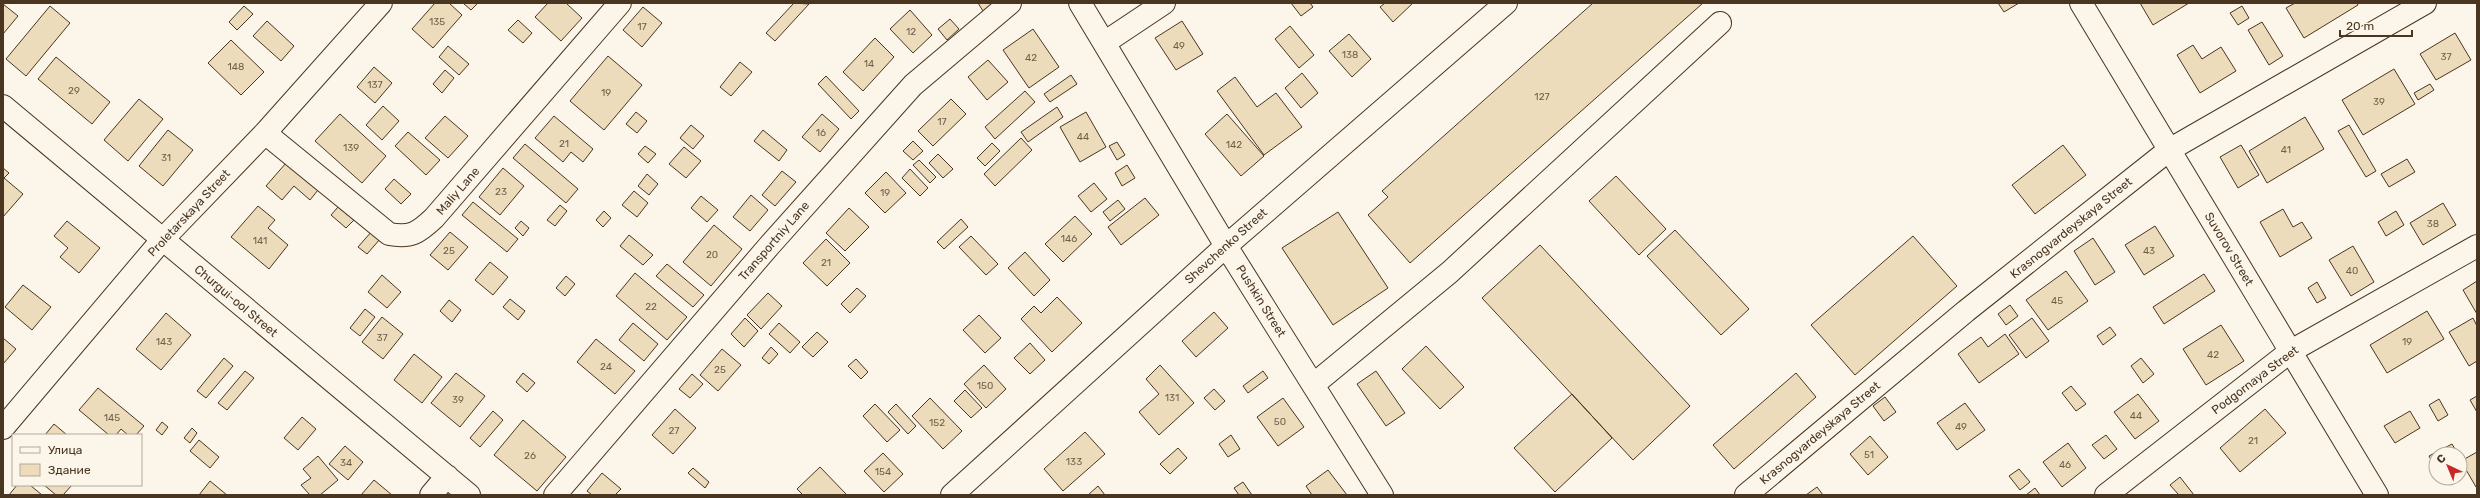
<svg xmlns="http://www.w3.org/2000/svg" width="2480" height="498" font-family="Rubik,sans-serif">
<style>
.building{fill:#ecdcbc;stroke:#4a3520}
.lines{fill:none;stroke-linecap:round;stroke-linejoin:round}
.minor-casing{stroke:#4a3520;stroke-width:24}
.minor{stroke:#fbf6e9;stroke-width:22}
.labels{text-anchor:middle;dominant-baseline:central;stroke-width:3;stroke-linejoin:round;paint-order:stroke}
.number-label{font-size:10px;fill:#725f47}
.street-label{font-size:12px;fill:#4a3520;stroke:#fbf6e9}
</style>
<rect width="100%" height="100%" fill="#fbf6e9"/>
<path class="building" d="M435,3H449L462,15L433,48L412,29Z
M463,3H478L471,10Z
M548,3H566L582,18L561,41L535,17Z
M794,3L809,4L775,41L766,33Z
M978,3H995L983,11Z
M1291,3H1310L1313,7L1301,16Z
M1385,3H1413L1393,22L1380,7Z
M1593,3H1703L1410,263L1368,215L1388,197L1382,191Z
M1998,3H2019L2004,12Z
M2140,3H2189L2153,25Z
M2295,3H2357L2358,5L2304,38L2286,8Z
M3,4L18,16L3,34Z
M50,6L70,23L26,76L6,59Z
M244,6L253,14L237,30L229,22Z
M2242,6L2249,18L2238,25L2230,13Z
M643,7L662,23L642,47L623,30Z
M910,10L932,35L913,53L890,29Z
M950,19L959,29L947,40L938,29Z
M518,20L532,33L523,43L508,30Z
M267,21L294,46L281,61L253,36Z
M1182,21L1203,54L1176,70L1155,38Z
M2262,22L2283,56L2269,65L2248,30Z
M1290,26L1314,55L1299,68L1275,39Z
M1033,29L1059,67L1029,88L1003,50Z
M2455,33L2471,60L2436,80L2420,54Z
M1349,34L1371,59L1352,77L1329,51Z
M875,38L894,57L863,91L843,72Z
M231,40L264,72L241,95L208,63Z
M2193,45L2202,59L2221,47L2236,71L2200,93L2177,55Z
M448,46L469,64L459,75L439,57Z
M608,56L642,85L604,130L570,101Z
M56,57L110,102L92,124L38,79Z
M988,60L1008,82L987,100L968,77Z
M740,62L752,72L731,96L720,87Z
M374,67L392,83L375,103L357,87Z
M2394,69L2415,104L2363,135L2342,100Z
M445,70L454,78L442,93L433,84Z
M1302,73L1318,93L1301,108L1285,88Z
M1071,75L1077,84L1050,102L1044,94Z
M826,76L859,111L851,119L818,84Z
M1235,77L1257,107L1276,93L1302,127L1264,155L1217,91Z
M2430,84L2434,90L2418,100L2414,93Z
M1025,91L1035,102L995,139L985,127Z
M139,99L163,119L128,161L104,140Z
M951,99L966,114L933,146L918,131Z
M383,106L399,121L382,140L366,125Z
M1057,107L1063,117L1028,142L1021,132Z
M636,112L647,121L637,133L626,124Z
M1086,112L1106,147L1080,162L1060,127Z
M340,114L386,156L362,183L315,141Z
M822,114L839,129L820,152L802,137Z
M1227,114L1264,156L1241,176L1205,134Z
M445,116L468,136L448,158L425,138Z
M554,116L593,149L583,162L571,152L563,162L535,138Z
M2305,117L2324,149L2267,183L2249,151Z
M691,125L704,136L693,149L680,138Z
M2349,125L2376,171L2366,177L2338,131Z
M168,130L193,150L163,186L139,166Z
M763,130L787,150L779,161L754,141Z
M408,132L440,160L426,175L395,146Z
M1021,138L1032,150L995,186L984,174Z
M913,141L923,151L913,160L903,151Z
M1117,142L1125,155L1117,160L1109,146Z
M992,143L1000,151L985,166L977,158Z
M525,144L578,189L566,203L513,158Z
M2063,145L2086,175L2035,214L2012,185Z
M2241,145L2259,175L2238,188L2220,157Z
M645,146L656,154L648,163L638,154Z
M684,147L701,161L686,178L669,164Z
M938,154L953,169L943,178L929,163Z
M2407,159L2415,172L2389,187L2381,174Z
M919,160L936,177L930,183L913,165Z
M286,163L318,190L310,200L294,186L282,200L266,186Z
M1127,165L1135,178L1122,186L1115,173Z
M3,168L9,173L4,178L23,194L3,217Z
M503,168L524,186L500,215L479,197Z
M910,169L928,188L920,196L902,178Z
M782,171L796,182L775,206L762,195Z
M886,172L906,193L885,213L865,193Z
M647,174L658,184L649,195L638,186Z
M1616,176L1666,229L1639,255L1589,201Z
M394,179L411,194L401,204L385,189Z
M1094,183L1107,199L1091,212L1078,196Z
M634,191L648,203L637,217L622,205Z
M751,195L768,210L750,231L733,217Z
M701,196L718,210L707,222L691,208Z
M1145,198L1159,215L1121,245L1108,227Z
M1118,200L1125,209L1110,221L1103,212Z
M473,202L518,239L507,252L462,215Z
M2443,203L2456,225L2423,245L2410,223Z
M560,205L567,211L555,226L547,220Z
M258,206L275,220L268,228L288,245L269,269L231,237Z
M338,207L354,220L346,228L331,215Z
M849,208L869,227L845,251L826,233Z
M2283,209L2293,227L2302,222L2312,238L2280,257L2260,222Z
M604,211L611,218L603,227L596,220Z
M2396,211L2404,225L2386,236L2378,222Z
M1338,212L1388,288L1333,325L1282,248Z
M1075,216L1092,234L1063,262L1045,244Z
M961,219L968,227L944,249L937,242Z
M67,221L100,248L79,273L60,257L68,248L54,236Z
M521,221L529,228L523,236L515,228Z
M714,225L742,249L711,286L683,262Z
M2155,226L2174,256L2144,275L2125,245Z
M1675,230L1749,309L1721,335L1647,256Z
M372,231L381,238L367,254L358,247Z
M450,232L468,247L448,270L430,255Z
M629,235L653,255L643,265L620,246Z
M971,236L998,264L986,275L959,247Z
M1913,236L1957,286L1855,375L1811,325Z
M2093,238L2115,272L2095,285L2074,251Z
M826,239L850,263L827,286L803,263Z
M1540,245L1690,406L1633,460L1482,298Z
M2353,246L2374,282L2351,296L2329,260Z
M1025,252L1050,280L1034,296L1008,268Z
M490,262L508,277L493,295L475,280Z
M667,264L704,295L693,307L656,276Z
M2066,271L2088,301L2048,330L2026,300Z
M635,273L687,317L667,340L616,296Z
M2204,274L2215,291L2164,324L2153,307Z
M382,275L401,292L387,308L368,292Z
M566,276L575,284L565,296L556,288Z
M2477,281V314L2463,290Z
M2317,282L2326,298L2317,303L2308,288Z
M23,285L51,307L32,330L5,307Z
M857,288L866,296L850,313L841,304Z
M768,293L782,306L761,329L747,315Z
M1057,297L1082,323L1052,352L1021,319L1034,306L1041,313Z
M510,299L525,311L518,320L503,307Z
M449,300L461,310L452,322L440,311Z
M2010,305L2018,316L2006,325L1998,314Z
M365,309L375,317L360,336L350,328Z
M2427,311L2444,339L2387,373L2370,345Z
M1214,312L1228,328L1196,357L1182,341Z
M166,313L191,335L161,370L136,349Z
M979,315L1001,338L985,353L963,330Z
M382,317L403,334L383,359L362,342Z
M745,318L758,331L744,347L731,334Z
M2032,318L2049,341L2026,358L2009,335Z
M2473,318L2477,326V361L2469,366L2449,332Z
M633,323L658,344L644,361L619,340Z
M779,323L800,342L790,353L769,334Z
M2221,325L2244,361L2206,385L2183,349Z
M2110,327L2116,335L2103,345L2097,336Z
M817,332L828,342L813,357L802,347Z
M2005,334L2019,354L1979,383L1958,354L1981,337L1988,347Z
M3,338L16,349L3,364Z
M596,339L635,371L615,394L577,362Z
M1030,343L1045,360L1030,374L1014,358Z
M1426,346L1464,387L1440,409L1402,369Z
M771,347L778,354L769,364L762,358Z
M722,349L741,365L718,391L700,375Z
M414,354L442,377L422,403L394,380Z
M224,358L233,366L206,398L197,391Z
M2141,358L2154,374L2143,383L2131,366Z
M856,359L868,372L861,379L848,366Z
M984,365L1006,389L986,408L964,384Z
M1160,365L1194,403L1159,435L1139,412L1159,394L1146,379Z
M245,371L254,378L227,410L218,403Z
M1263,371L1268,378L1248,393L1243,386Z
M1376,371L1405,413L1386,426L1357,384Z
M456,373L485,396L460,427L431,403Z
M523,373L535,383L527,392L516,382Z
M1796,373L1816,397L1734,469L1713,445Z
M692,374L703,384L690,398L679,389Z
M2071,386L2086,404L2076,411L2062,393Z
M98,388L144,426L136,435H128L121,429L116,435H109L79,410Z
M1214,389L1225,401L1215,410L1204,398Z
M965,390L982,408L971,418L954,401Z
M1572,394L1612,438L1555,492L1514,448Z
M2138,394L2159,421L2135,439L2114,412Z
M2477,396V412L2470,400Z
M1885,397L1896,412L1884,421L1873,406Z
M930,398L962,431L943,449L912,416Z
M1283,398L1304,427L1278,446L1257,417Z
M2439,399L2448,415L2438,421L2429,405Z
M1965,403L1985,430L1957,450L1937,423Z
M875,404L900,430L887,442L863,416Z
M896,404L916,426L908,434L888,412Z
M675,409L696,428L673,454L652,435Z
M2265,409L2286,433L2240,472L2220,448Z
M493,411L503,420L480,447L470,438Z
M2410,411L2420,428L2395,443L2384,426Z
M302,417L316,429L298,450L284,438Z
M523,420L566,457L537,491L494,455Z
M162,422L168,427L162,435L156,430Z
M54,424L67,435H45Z
M192,428L197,433L190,443L184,438Z
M1085,432L1105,454L1063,491L1044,469Z
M1231,435L1240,449L1228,457L1219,444Z
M2106,435L2117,449L2104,459L2092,445Z
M1870,436L1888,457L1868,475L1850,454Z
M199,440L219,457L210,468L190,451Z
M2068,443L2086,468L2062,487L2043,462Z
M2452,444L2458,454H2436V469L2429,456Z
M345,446L363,462L348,480L329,464Z
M1178,448L1187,458L1170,474L1160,464Z
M2477,452V486L2476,487L2461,461Z
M883,453L903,474L884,492L864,471Z
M318,456L338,480L320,495H310L301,485L311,478L303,469Z
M820,467L847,495H803L797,489Z
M693,468L709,482L705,488L688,473Z
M2019,469L2030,482L2020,490L2009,476Z
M1328,470L1347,495H1312L1306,486Z
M602,473L621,489L615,495H592L587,491Z
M2180,477L2194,495H2179L2170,485Z
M374,480L392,495H361Z
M210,481L227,495H199Z
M1243,482L1252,495H1239L1234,488Z
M17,485H30L42,495H9Z
M44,485H72L63,495H56Z
M1098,486L1105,495H1088Z
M1817,487L1823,495H1806Z
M2035,488L2040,495H2026Z"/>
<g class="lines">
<g class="minor-casing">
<path id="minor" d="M1080,3L1226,246L1382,495
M2081,3L2377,495
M1104,43L1164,3
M3,106L469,495
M265,133L389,234C411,238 418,233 434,218L620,3
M1313,385L1450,272L1720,23
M3,428L162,240L265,133L381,3
M431,495L447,476
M555,495L769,246L913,85L1010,3
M952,495L1226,246L1506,3
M1746,495L1966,311L2169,150L2425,3
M2106,495L2291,351L2477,246"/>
</g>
<use href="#minor" class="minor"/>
</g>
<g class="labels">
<g class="number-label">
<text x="437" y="22">135</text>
<text x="642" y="27">17</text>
<text x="911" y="32">12</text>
<text x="1179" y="46">49</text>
<text x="1350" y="55">138</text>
<text x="2446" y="57">37</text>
<text x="1031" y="58">42</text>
<text x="869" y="64">14</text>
<text x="236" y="67">148</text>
<text x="375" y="85">137</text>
<text x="74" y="91">29</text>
<text x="606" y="93">19</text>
<text x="1542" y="97">127</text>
<text x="2379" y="102">39</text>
<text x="942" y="122">17</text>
<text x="821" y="133">16</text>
<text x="1083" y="137">44</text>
<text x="564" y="144">21</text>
<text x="1234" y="145">142</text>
<text x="351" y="148">139</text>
<text x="2286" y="150">41</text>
<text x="166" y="158">31</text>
<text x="501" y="192">23</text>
<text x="885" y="193">19</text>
<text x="2433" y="224">38</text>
<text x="1069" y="239">146</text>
<text x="260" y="241">141</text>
<text x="449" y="251">25</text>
<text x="2149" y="251">43</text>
<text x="712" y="255">20</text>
<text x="826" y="263">21</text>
<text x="2352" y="271">40</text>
<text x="2057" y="301">45</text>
<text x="651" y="307">22</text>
<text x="382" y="338">37</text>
<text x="164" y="342">143</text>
<text x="2407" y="342">19</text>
<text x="2213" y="355">42</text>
<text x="606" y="367">24</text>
<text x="720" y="370">25</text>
<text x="985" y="386">150</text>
<text x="1172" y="398">131</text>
<text x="458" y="400">39</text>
<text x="2136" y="416">44</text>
<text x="112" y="418">145</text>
<text x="1280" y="422">50</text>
<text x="937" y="423">152</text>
<text x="1961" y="427">49</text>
<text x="674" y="431">27</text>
<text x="2253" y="441">21</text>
<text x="1869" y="455">51</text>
<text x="530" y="456">26</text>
<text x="1074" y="462">133</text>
<text x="346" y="463">34</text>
<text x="2065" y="465">46</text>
<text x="883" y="472">154</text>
</g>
<g class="street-label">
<text transform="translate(458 191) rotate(-49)">Maliy Lane</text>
<text transform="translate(189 213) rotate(-47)">Proletarskaya Street</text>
<text transform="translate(2071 228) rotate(-39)">Krasnogvardeyskaya Street</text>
<text transform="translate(774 241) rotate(-49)">Transportniy Lane</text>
<text transform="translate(1226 246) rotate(-42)">Shevchenko Street</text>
<text transform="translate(2229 249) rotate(59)">Suvorov Street</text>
<text transform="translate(236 301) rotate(40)">Churgui-ool Street</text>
<text transform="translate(1261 301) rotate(58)">Pushkin Street</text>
<text transform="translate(2255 380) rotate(-37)">Podgornaya Street</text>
<text transform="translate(1820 433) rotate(-40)">Krasnogvardeyskaya Street</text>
</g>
</g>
<rect width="2480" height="498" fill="none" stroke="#4a3520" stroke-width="8"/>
<rect x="12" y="434" width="130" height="52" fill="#fbf6e9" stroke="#b4a999"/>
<rect x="20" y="447" width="20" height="6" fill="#fbf6e9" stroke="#b4a999"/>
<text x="48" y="454" font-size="12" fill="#4a3520">Улица</text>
<rect x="20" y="464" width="20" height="12" fill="#ecdcbc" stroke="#b4a999"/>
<text x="48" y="474" font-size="12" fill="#4a3520">Здание</text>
<g transform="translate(2448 466) rotate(316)"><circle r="19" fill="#fbf6e9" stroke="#b4a999"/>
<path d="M0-3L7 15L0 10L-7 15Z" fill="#c62828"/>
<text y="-6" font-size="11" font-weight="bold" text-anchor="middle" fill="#4a3520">С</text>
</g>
<path d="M2340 30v6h72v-6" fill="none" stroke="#4a3520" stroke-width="2"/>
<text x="2346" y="30" font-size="12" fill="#4a3520" stroke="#fbf6e9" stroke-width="3" paint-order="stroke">20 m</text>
</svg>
